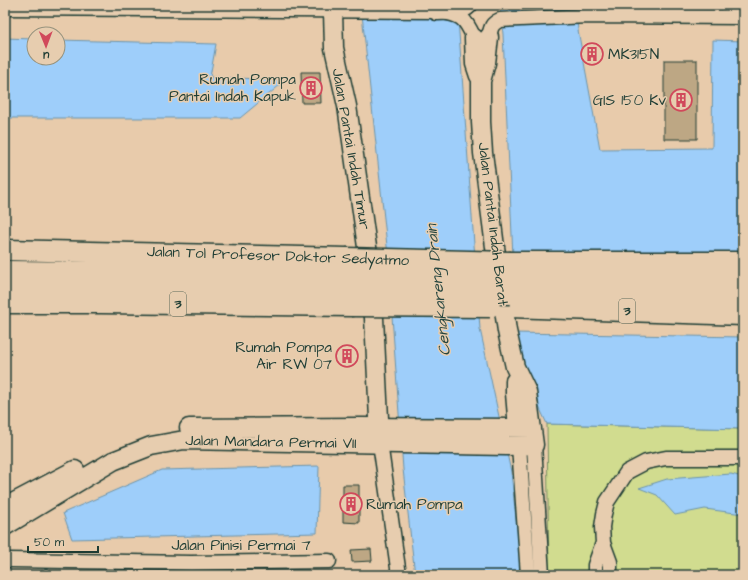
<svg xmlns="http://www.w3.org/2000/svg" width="748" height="580" font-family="'Architects Daughter',sans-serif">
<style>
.green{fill:#d1dc8f;stroke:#788c62}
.water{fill:#9ecefa;stroke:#6b94ab}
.building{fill:#bda784;stroke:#1f3d34}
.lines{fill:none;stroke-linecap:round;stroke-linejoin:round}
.minor-casing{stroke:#1f3d34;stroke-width:17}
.major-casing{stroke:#1f3d34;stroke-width:21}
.highway-casing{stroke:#1f3d34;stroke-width:23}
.minor{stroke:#e7cdaf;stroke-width:14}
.major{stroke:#e7cdaf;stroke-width:18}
.highway{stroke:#e7cdaf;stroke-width:20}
.highway-bridge-casing{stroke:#1f3d34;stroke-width:23;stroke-linecap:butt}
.highway-bridge{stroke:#e7cdaf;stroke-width:20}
.labels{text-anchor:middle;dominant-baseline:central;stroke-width:3;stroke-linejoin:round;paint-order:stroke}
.shield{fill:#e7cdaf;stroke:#5b6859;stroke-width:1}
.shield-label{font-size:14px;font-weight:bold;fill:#1f3d34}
.poi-label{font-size:15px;fill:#1f3d34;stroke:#e7cdaf;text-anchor:end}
.street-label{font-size:15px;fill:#1f3d34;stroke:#e7cdaf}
.water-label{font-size:16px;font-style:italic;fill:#25443e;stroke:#e7cdaf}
</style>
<rect width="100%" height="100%" fill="#e8cbab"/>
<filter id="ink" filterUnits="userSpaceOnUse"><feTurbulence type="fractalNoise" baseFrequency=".025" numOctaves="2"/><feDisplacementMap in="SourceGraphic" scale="8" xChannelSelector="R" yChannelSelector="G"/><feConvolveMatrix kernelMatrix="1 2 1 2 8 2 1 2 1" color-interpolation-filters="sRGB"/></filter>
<g filter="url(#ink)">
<path class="green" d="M547,424L743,429V575H549Z"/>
<path class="water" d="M361,5H457L480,329L511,472L522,575H415L403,469L387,246Z
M500,5H575L578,30L600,149L712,148L713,40L743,41V260L513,257L503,34Z
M5,38L34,39V58H58V40L216,44L210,77L286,80L240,118H5Z
M514,333L743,337V429L547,424L527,381Z
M319,466L317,533L72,539L63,513L162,470Z
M731,474L743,477V514L705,509L675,515L657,495L639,488L667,479Z"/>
<path class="building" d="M588,50H596V57H588Z
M664,60H697V139H664Z
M301,72H320L321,103H302Z
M343,349L354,352L350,362L340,359Z
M343,485H359V523L343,522Z
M371,549L372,561L352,562L351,550Z
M369,573V575H342V574Z"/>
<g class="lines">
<g class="minor-casing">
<path id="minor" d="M5,8L437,11C460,15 464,15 474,38
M489,37C491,28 491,24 500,20L589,16L743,17
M380,443L399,575
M534,445L542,575
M519,446L528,575
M9,560L191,563L329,561
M595,575V565L603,543
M610,575V562L603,543L602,527L604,514L607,502L627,472L646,462L666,458H743"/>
</g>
<g class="major-casing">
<path id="major" d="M333,11L334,48L347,106L368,254L374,318L380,439
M437,11C447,10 460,13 468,5
M474,38L475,64L479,76
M515,381V393L519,440
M189,428L359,427L532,428
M5,507L75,470
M5,526L113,461L151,446L184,440L507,446L534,445L527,392L515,367L507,331L495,247L483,153L481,122V81L486,63L489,37"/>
</g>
<g class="highway-casing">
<path id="highway" d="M5,250L346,258
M511,262H743
M5,271L348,275
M511,278L743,281
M5,285L350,290
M513,294L743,297
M5,303H101L352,306
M510,307L743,315"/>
</g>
<use href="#minor" class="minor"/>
<use href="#major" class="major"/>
<use href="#highway" class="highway"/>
<g class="highway-bridge-casing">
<path id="highway-bridge" d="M346,258L511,262
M348,275L511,278
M350,290L510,294
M352,306L490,307"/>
</g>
<use href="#highway-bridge" class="highway-bridge"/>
</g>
</g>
<defs>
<g id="building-ring" transform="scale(1.15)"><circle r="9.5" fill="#e7cdaf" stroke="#d1495b" stroke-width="1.5"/><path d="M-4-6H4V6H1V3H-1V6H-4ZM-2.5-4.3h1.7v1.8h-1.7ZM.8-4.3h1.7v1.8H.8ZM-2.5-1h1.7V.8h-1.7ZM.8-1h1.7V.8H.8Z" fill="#d1495b"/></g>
</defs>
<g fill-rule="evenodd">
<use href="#building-ring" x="592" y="54"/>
<use href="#building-ring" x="311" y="88"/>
<use href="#building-ring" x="681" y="100"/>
<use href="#building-ring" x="347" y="356"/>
<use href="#building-ring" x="351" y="504"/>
</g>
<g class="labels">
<g class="shield">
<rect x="170" y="292" width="16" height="24" rx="3"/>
<rect x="619" y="299" width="16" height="24" rx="3"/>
</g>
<g class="shield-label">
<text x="178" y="304">3</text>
<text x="627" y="311">3</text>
</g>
<g class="poi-label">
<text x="608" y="54" text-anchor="start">MK315N</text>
<text x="296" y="79">Rumah Pompa<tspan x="296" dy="17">Pantai Indah Kapuk</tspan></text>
<text x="666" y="100">GIS 150 Kv</text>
<text x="332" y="347">Rumah Pompa<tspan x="332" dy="17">Air RW 07</tspan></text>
<text x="366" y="504" text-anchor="start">Rumah Pompa</text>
</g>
<g class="street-label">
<text transform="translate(351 149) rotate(80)">Jalan Pantai Indah Timur</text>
<text transform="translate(493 224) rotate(83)">Jalan Pantai Indah Barat</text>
<text transform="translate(278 256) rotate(2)">Jalan Tol Profesor Doktor Sedyatmo</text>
<text transform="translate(271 442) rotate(1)">Jalan Mandara Permai VII</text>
<text x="241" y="545">Jalan Pinisi Permai 7</text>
</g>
<g class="water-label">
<text transform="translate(438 290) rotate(-96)">Cengkareng Drain</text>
</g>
</g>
<rect width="748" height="580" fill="none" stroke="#e7cdaf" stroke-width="20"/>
<rect x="10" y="10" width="728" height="560" fill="none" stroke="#1f3d34" stroke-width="1.5" filter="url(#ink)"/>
<g transform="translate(46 46) rotate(179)"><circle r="19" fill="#e7cdaf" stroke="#97937e"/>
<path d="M0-3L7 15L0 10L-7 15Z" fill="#d1495b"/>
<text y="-6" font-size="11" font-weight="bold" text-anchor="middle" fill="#1f3d34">U</text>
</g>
<path d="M28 546v6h70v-6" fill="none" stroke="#1f3d34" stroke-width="2"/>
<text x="34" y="546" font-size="12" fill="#1f3d34" stroke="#e7cdaf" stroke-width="3" paint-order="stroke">50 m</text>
</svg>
